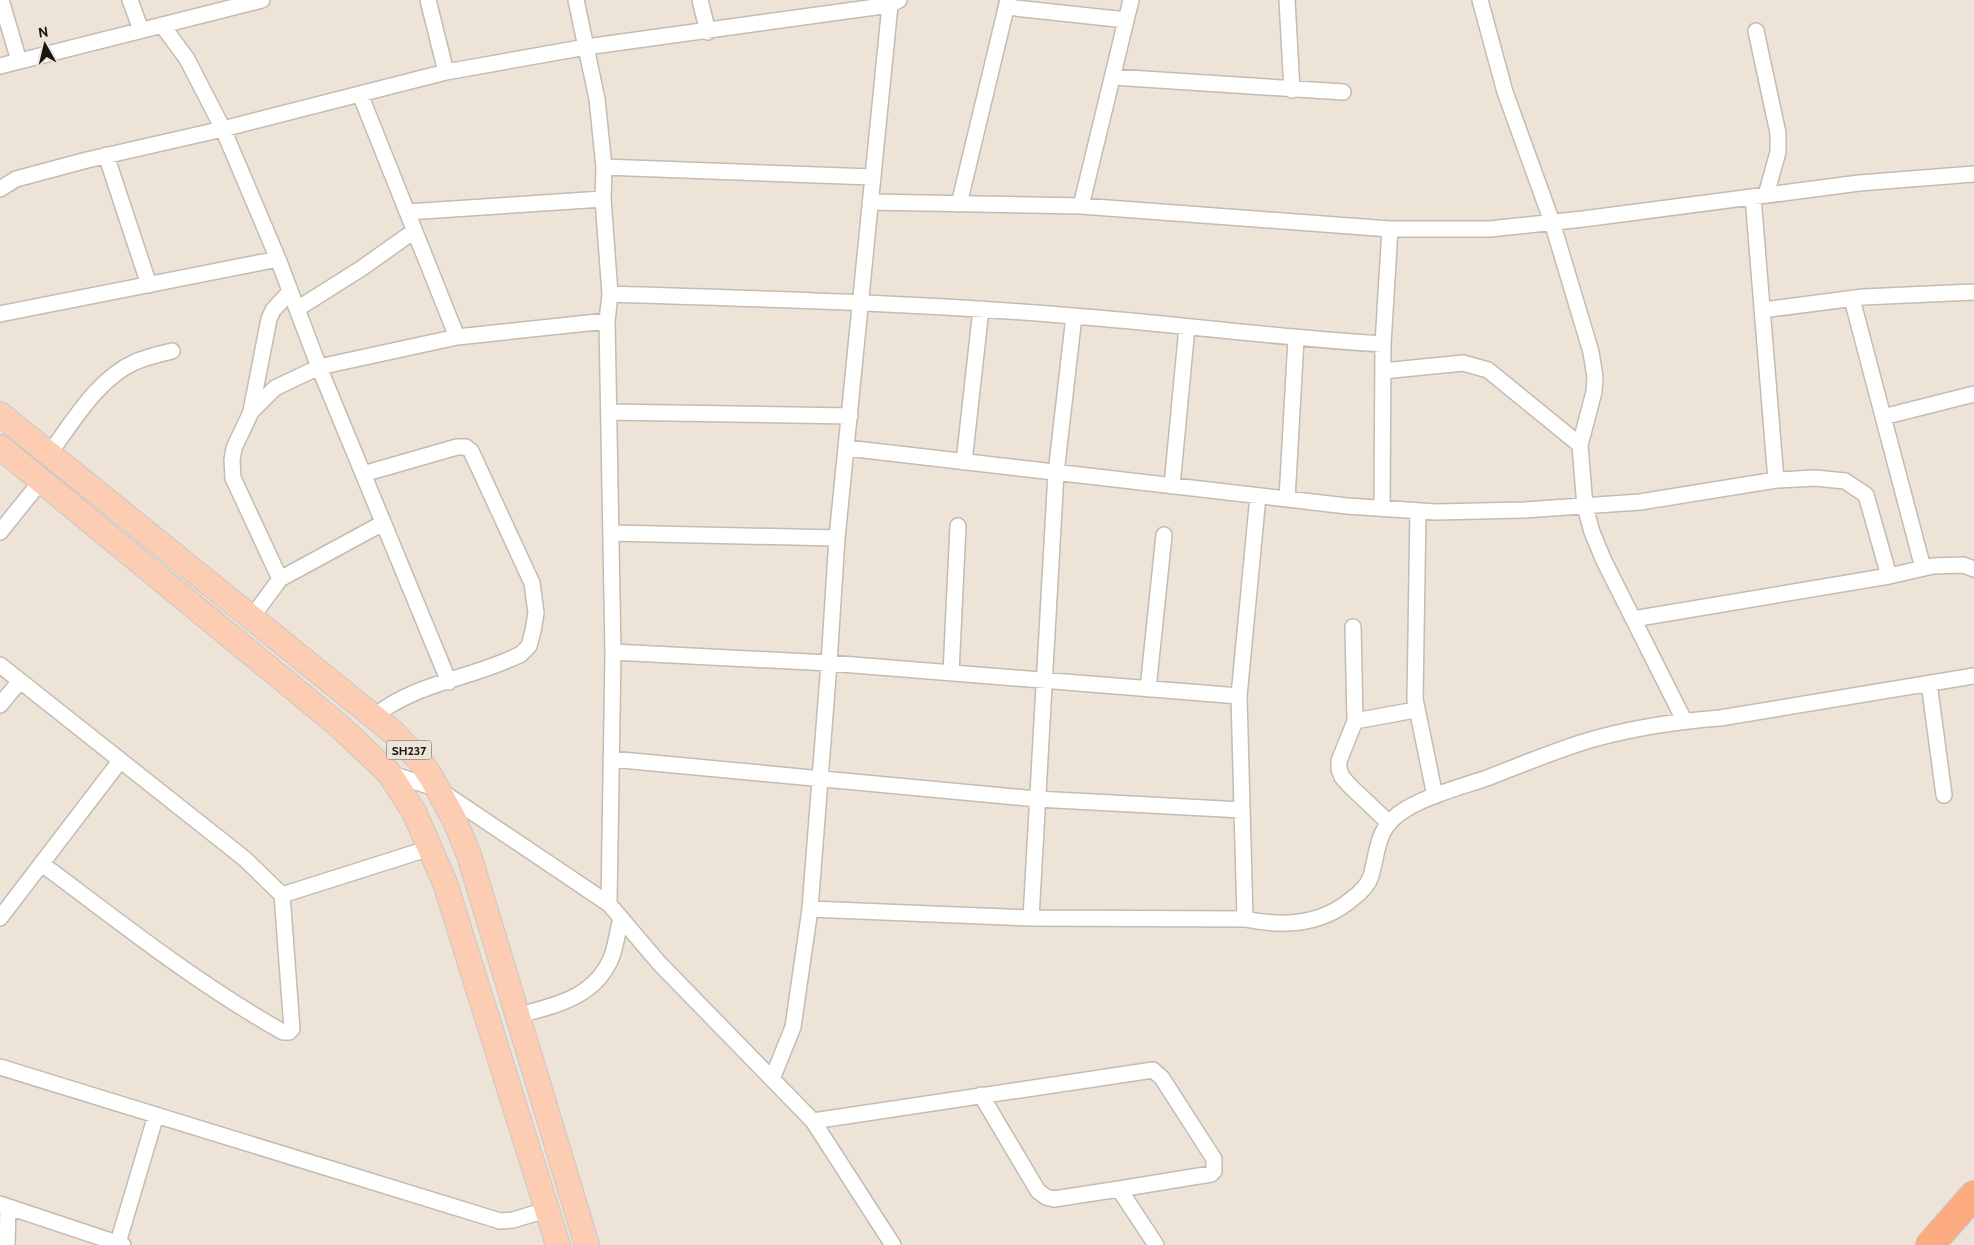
<svg xmlns="http://www.w3.org/2000/svg" width="1974" height="1245" font-family="Cabin,sans-serif">
<style>
.lines{fill:none;stroke-linecap:round;stroke-linejoin:round}
.street-casing{stroke:#c5bbb0;stroke-width:18}
.primary-casing{stroke:#c8c7c6;stroke-width:26}
.highway-casing{stroke:#c8c7c6;stroke-width:30}
.street{stroke:#fff;stroke-width:15}
.primary{stroke:#fdcdb3;stroke-width:24}
.highway{stroke:#fcab81;stroke-width:28}
.labels{text-anchor:middle;dominant-baseline:central;stroke-width:5;stroke-linejoin:round;paint-order:stroke}
.shield{fill:#ede3d7;stroke:#58524c;stroke-width:1}
.shield-label{font-size:12px;font-weight:bold;fill:#181410}
</style>
<rect width="100%" height="100%" fill="#ede3d7"/>
<g class="lines">
<g class="street-casing">
<path id="street" d="M1,0L19,61
M130,0L141,30
M428,0L446,72
M576,0L597,99L604,167L603,199L610,294L607,321L613,652L609,904
M700,0L708,32
M1287,0L1292,90
M1480,0L1505,92L1552,222L1591,352L1595,377L1594,392L1580,445L1585,507L1592,532L1604,561L1684,720
M1006,7L1126,20
M162,25L187,59L223,129L278,259L319,367L449,682
M1756,31L1778,133V152L1766,195
M0,66L262,0
M1113,77L1343,92
M360,94L457,337
M106,155L149,285
M604,167L872,177
M0,189L16,179L87,160L223,129L446,72L586,47L890,5L899,0
M1753,197L1776,480
M870,202L1081,206L1390,229H1490L1583,219L1859,183L1974,174
M959,204L1008,0
M1081,206L1131,0
M407,212L603,199
M610,294C764,299 919,303 1073,316C1177,324 1279,338 1383,344
M1852,299L1923,568
M297,309L362,268L414,231
M1763,310L1863,297L1974,292
M0,314L278,259
M1383,371L1463,363L1488,370L1580,445
M251,411L269,319L273,310L290,292
M609,412L850,416
M1883,417L1974,394
M847,448L1347,506L1436,512L1524,510L1640,502L1776,480L1815,478L1845,481L1866,495L1889,576
M49,454C73,422 97,379 135,362C147,357 159,354 172,351
M964,462L981,309
M363,474L457,447H466L471,451L532,583L536,613L533,631L529,646L521,654C475,678 413,683 374,717
M1172,486L1187,327
M1287,499L1296,339
M1382,508L1383,344L1390,229
M1418,511L1415,699L1435,796
M0,532L41,481
M611,533L837,538
M280,579L233,478L232,460L234,448L251,412L275,388L319,367L457,337L607,321
M252,617L280,579L383,523
M1633,619L1889,576L1933,566L1963,565L1974,569
M1353,627L1355,721L1339,761V769L1342,777L1350,786L1388,822
M613,652L829,663L1239,696
M0,665L245,859L282,895L292,1029L289,1032H283C196,983 121,923 42,864
M951,673L958,526
M1929,683L1944,795
M1148,689L1164,535
M0,705L20,681
M1355,721L1415,710
M611,759L1037,799L1242,810
M389,773L438,789L609,904L659,963L813,1121L893,1245
M282,895L430,848
M810,909L1031,918L1245,919C1284,927 1321,925 1352,899C1360,893 1368,886 1371,876C1379,847 1376,827 1406,809C1430,795 1460,787 1487,778C1524,764 1562,747 1601,737C1639,727 1680,721 1720,718L1974,676
M0,918L120,761
M1031,918L1056,473L1074,316
M1245,919L1239,696L1258,496
M519,1015C557,1005 596,997 612,956C616,944 618,930 621,918
M0,1067L500,1221L513,1220L546,1210
M772,1079L793,1027L810,909L829,663L837,538L890,5
M981,1095L1038,1191L1046,1197L1054,1199L1119,1189L1156,1245
M813,1121L1153,1070L1162,1078L1214,1159V1171L1211,1174L1119,1189
M0,1204L123,1245
M118,1243L156,1115
M7,1245L8,1207"/>
</g>
<g class="primary-casing">
<path id="primary" d="M0,414L394,733L421,762L431,777L454,819L469,855L587,1245
M0,447L337,724L389,773L414,812L445,883L558,1245"/>
</g>
<g class="highway-casing">
<path id="highway" d="M1930,1245L1974,1195"/>
</g>
<use href="#street" class="street"/>
<use href="#primary" class="primary"/>
<use href="#highway" class="highway"/>
</g>
<g class="labels">
<rect class="shield" x="386.5" y="740.5" width="45" height="19" rx="4"/>
<g class="shield-label">
<text x="409" y="750">SH237</text>
</g>
</g>
<g transform="translate(45 45) rotate(352)" stroke="#ede3d7" stroke-width="4" paint-order="stroke">
<path d="M0-4L9 19L0 12L-9 19Z" fill="#181410"/>
<text y="-8" font-size="14" font-weight="bold" text-anchor="middle" fill="#181410">N</text>
</g>
</svg>
